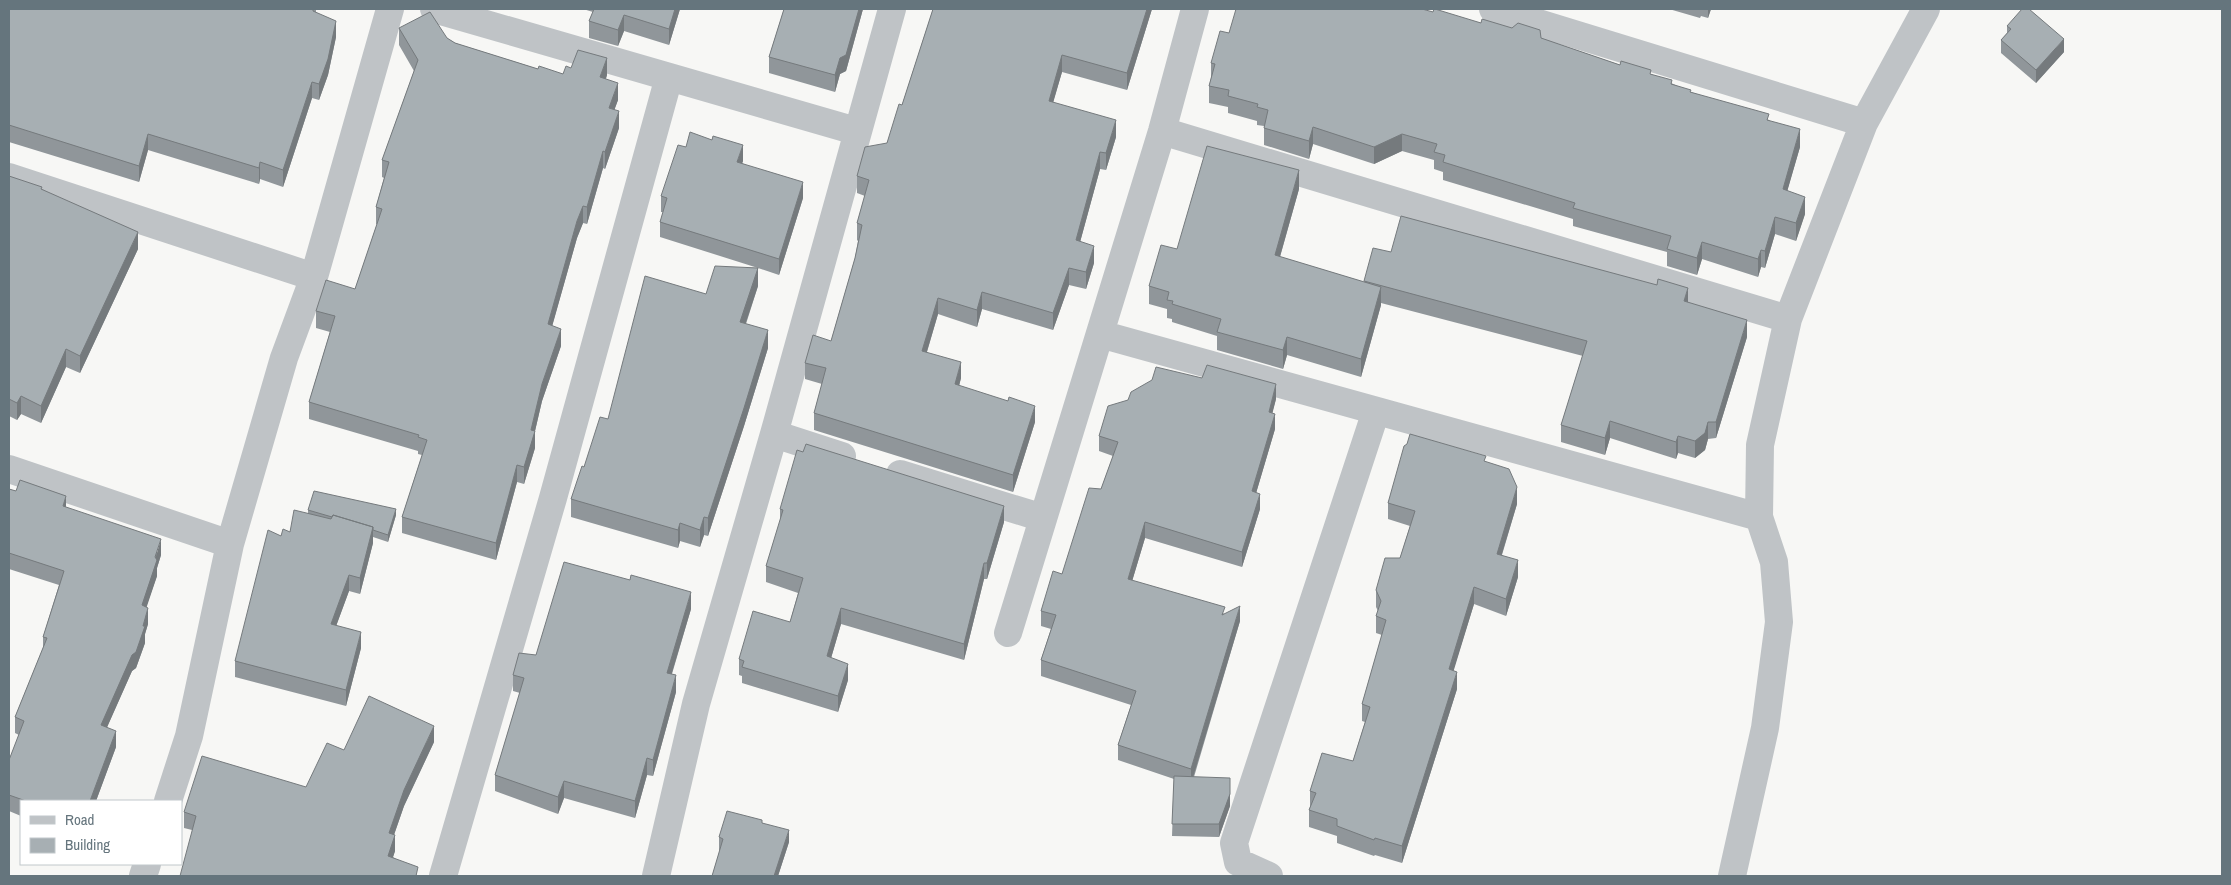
<svg xmlns="http://www.w3.org/2000/svg" width="2231" height="885" font-family="'Archivo Narrow',sans-serif">
<style>
.lines{fill:none;stroke-linecap:round;stroke-linejoin:round}
.street{stroke:#bfc3c6;stroke-width:28}
.wall{fill:#90969a}
.shaded-wall{fill:#757a7d}
.building{fill:#a7afb3;stroke:#757a7d}
</style>
<rect width="100%" height="100%" fill="#f7f7f5"/>
<g class="lines">
<path class="street" d="M434,9L856,131
M1493,9L1864,123
M1162,131L1788,319
M9,177L314,277
M1100,334L1759,517
M774,434L842,456
M9,469L230,544
M900,474L1043,518
M1008,633L1162,131L1195,9
M168,801L189,736L230,544L284,358L314,277L390,9
M143,876L147,864
M443,876L553,498L669,77
M656,876L696,704L774,434L892,9
M1269,876L1238,862L1234,843L1376,411
M1732,876L1765,728L1779,622L1774,562L1759,517L1760,445L1788,319L1864,123L1926,9"/>
</g>
<path class="wall" d="M9,9H316V12L336,37L328,75L319,100L312,98L283,187L260,179L259,184L148,150L139,182L9,142Z
M583,9H680L669,45L624,31L618,46L589,38V21L593,12Z
M784,9H863L846,71L840,74L835,92L769,73V57Z
M933,9H1152L1127,90L1062,72L1053,102L1116,137L1106,170L1100,169L1080,242L1094,263L1086,289L1069,285L1053,330L982,309L977,327L938,314L927,352L961,378L959,386L1035,422L1013,492L814,430V413L822,384L805,379V363L831,341L855,258L858,241L857,240V223L865,196L857,193V176L887,143L902,105Z
M1669,9H1711L1708,18L1701,16L1700,18Z
M1433,12L1481,23L1541,38L1620,65L1651,74L1691,92L1769,120L1800,147L1787,191L1805,214L1796,241L1775,234L1765,268L1761,267L1758,277L1702,259L1697,275L1667,266V252L1573,226V219L1443,180V172L1434,169V160L1402,151L1374,164L1313,144L1309,159L1264,145V126L1257,125V121L1228,113V107L1209,103V86L1211,78V63L1229,33Z
M2007,26L2064,52L2036,83L2001,53V40L2007,33Z
M399,28L447,38L455,43L538,69L563,74L571,68L607,75L606,79L618,100L614,110L619,128L605,169L603,168L587,224L583,223L577,238L552,326L561,346L542,401L535,431V448L524,484L517,482L496,560L402,533V517L422,455L418,454V451L309,419V402L330,332L316,328V311L355,289L377,224H376V207L384,178L382,177V160L414,71L399,45Z
M686,147L743,161L742,163L803,198L779,275L758,268V286L746,324L768,348L744,426L708,536L704,535L700,547L680,541L678,548L571,517V499L584,467L608,419L706,294L758,268L660,237V222L663,212H661V196Z
M9,176L42,189L138,249L80,373L66,367L41,423L21,414L17,420L9,416Z
M1299,189L1280,257L1364,282L1391,252L1688,302L1747,337L1716,438L1708,439L1705,450L1695,458L1678,453L1676,459L1610,438L1605,455L1561,442V425L1583,356L1381,303V305L1361,377L1287,355L1283,369L1217,350V336L1172,322V319L1167,318V309L1149,304V286L1177,249Z
M1276,399L1272,413L1275,429L1256,493L1260,509L1242,567L1145,538L1132,581L1225,614L1240,621L1194,777L1230,806L1219,837L1172,836L1174,779L1118,760V745L1131,705L1041,676V660L1051,629L1041,626V611L1062,574L1101,489L1113,456L1099,451V436Z
M1407,444L1486,462L1517,504L1502,555L1518,577L1506,616L1474,604L1453,671L1457,689L1402,863L1375,855L1374,856L1337,843V836L1309,827V810L1310,807V791L1353,761L1365,722L1362,721V704L1382,635L1376,633V616L1378,611L1376,607V590L1400,558L1410,526L1388,519V503Z
M9,489L66,507L161,555L157,568V576L146,607L148,624L145,634V643L136,668L132,671L107,727L116,747L96,801H21V816L9,811V760L19,735L15,733V717L43,648V637L59,585L9,569Z
M780,509L1004,522L987,579H984L964,660L841,624L831,658L848,680L838,712L742,683V676L739,675V659L790,622L798,593L766,582V566L780,523Z
M308,510L396,515L388,542L373,537V543L360,594L349,591L336,626L361,648L346,706L235,677V661L281,536L290,532L308,513Z
M691,609L672,674L676,692L653,776L647,775L635,818L564,798L558,814L495,791V775L520,693L513,691V675L536,655Z
M434,742L404,806L394,835L395,851L393,857L418,876L192,830L184,828V812L306,787L344,750Z
M762,823L789,842L778,876H712L720,850H719V837Z"/>
<path class="shaded-wall" d="M675,9H680L669,45V29Z
M859,9H863L846,71L840,74L835,92V75L840,58Z
M1147,9H1152L1127,90V73Z
M1708,9H1711L1708,18Z
M624,15V31L618,46V30Z
M336,21V37L328,75L319,100V84Z
M2064,39V52L2036,83V70Z
M1062,55V72L1049,117V101Z
M607,58V75L600,94V77Z
M312,82V98L283,187V170Z
M618,83V100L609,125V108Z
M619,111V128L605,169V152Z
M1116,120V137L1106,170V153Z
M1313,127V144L1309,159V141Z
M1800,129V147L1783,206V189Z
M148,134V150L139,182V166Z
M1402,134V151L1374,164V147Z
M743,145V161L737,178V162Z
M603,151V168L587,224V207Z
M1100,152V169L1076,257V240Z
M260,162V179L259,184V168Z
M1299,170V189L1275,274V255Z
M803,182V198L779,275V259Z
M1805,197V214L1796,241V223Z
M583,206V223L577,238L548,341V324L577,221Z
M1775,217V234L1765,268V251Z
M138,232V249L80,373V356Z
M1702,242V259L1697,275V258Z
M1094,246V263L1086,289V272Z
M1761,250V267L1758,277V259Z
M758,268V286L740,340V322Z
M1069,268V285L1053,330V313Z
M1381,287V305L1361,377V359Z
M1688,288V305L1684,301Z
M982,292V309L977,327V310Z
M938,298V314L922,368V351Z
M1747,320V337L1716,438V422Z
M561,329V346L542,401L535,431V448L524,484V467L531,430L542,384Z
M768,330V348L744,426L708,536V518Z
M1287,337V355L1283,369V350Z
M66,349V367L41,423V406Z
M961,362V378L955,401V384Z
M1276,384V399L1269,427V412Z
M21,396V414L17,420V403Z
M1035,406V422L1013,492V475Z
M1275,414V429L1252,507V491Z
M1610,421V438L1605,455V438Z
M1708,422V439L1705,450L1695,458V441Z
M1678,436V453L1676,459V442Z
M517,465V482L496,560V543Z
M1517,487V504L1497,570V554Z
M1260,494V509L1242,567V552Z
M66,496V512L63,506Z
M1004,506V522L987,579V563Z
M396,509V515L388,542V535Z
M704,517V535L700,547V530Z
M1145,522V538L1128,595V579Z
M680,523V541L678,548V530Z
M373,527V543L360,594V578Z
M161,539V555L157,568V576L142,621V605Z
M1518,560V577L1506,616V599Z
M984,563V579L964,660V644Z
M349,575V591L331,640V624Z
M1474,587V604L1449,686V669Z
M691,592V609L667,689V673Z
M1240,606V621L1191,784V769Z
M148,608V624L145,634V643L136,668L132,671L101,741V725L143,626Z
M841,608V624L827,672V656Z
M361,632V648L346,706V690Z
M848,664V680L838,712V696Z
M1457,672V689L1402,863V846Z
M676,675V692L653,776V760Z
M434,726V742L404,806L389,849V833L404,790Z
M116,731V747L96,801H90Z
M647,758V775L635,818V801Z
M1230,778V806L1219,837V824Z
M564,781V798L558,814V797Z
M789,830V842L778,876H774Z
M395,835V851L388,872V856Z"/>
<path class="building" d="M9,9H313V11L336,21L328,59L319,84L312,82L283,170L260,162L259,168L148,134L139,166L9,125Z
M594,9H675L669,29L624,15L618,30L589,21Z
M784,9H859L846,55L840,58L835,75L769,57Z
M933,9H1147L1127,73L1062,55L1049,101L1116,120L1106,153L1100,152L1076,240L1094,246L1086,272L1069,268L1053,313L982,292L977,310L938,298L922,351L961,362L955,384L1008,401L1009,397L1035,406L1013,475L814,413L826,368L805,363L813,335L831,341L855,258L862,225L857,223L869,180L857,176L865,147L887,143L899,104L902,105Z
M1236,9H1422L1433,12L1434,9H1435L1481,23L1482,19L1512,28L1518,23L1540,30L1541,38L1620,65L1621,61L1651,70L1650,74L1672,80L1671,84L1691,90L1690,92L1769,114L1767,120L1800,129L1783,189L1805,197L1796,223L1775,217L1765,251L1761,250L1758,259L1702,242L1697,258L1667,249L1671,236L1573,208L1575,203L1443,162L1445,155L1434,152L1437,144L1402,134L1374,147L1313,127L1309,141L1264,128L1268,110L1257,107L1258,104L1228,96L1229,90L1209,86L1215,64L1211,63L1220,31L1229,33Z
M2022,9H2029L2064,39L2036,70L2001,40L2011,29L2007,26Z
M430,12L447,38L455,43L538,69L539,66L563,74L566,66L571,68L578,50L607,58L600,77L618,83L609,108L619,111L605,152L603,151L587,207L583,206L577,221L548,324L561,329L542,384L531,430L535,431L524,467L517,465L496,543L402,517L427,440L418,437L419,435L309,402L335,316L316,311L326,280L355,289L382,209L376,207L389,162L382,160L418,60L399,28Z
M690,132L712,140L713,136L743,145L737,162L803,182L779,259L660,222L667,198L661,196L678,145L686,147Z
M1207,146L1299,170L1275,255L1381,287L1361,359L1287,337L1283,350L1217,332L1221,319L1172,304L1173,301L1167,300L1169,292L1149,286L1161,245L1177,249Z
M9,176L42,187L41,189L138,232L80,356L66,349L41,406L21,396L17,403L9,399Z
M1401,216L1657,285L1658,279L1688,288L1684,301L1747,320L1716,422H1708L1705,433L1695,441L1678,436L1676,442L1610,421L1605,438L1561,425L1587,341L1364,281L1373,248L1391,252Z
M715,266L758,268L740,322L768,330L744,408L708,518L704,517L700,530L680,523L678,530L571,499L582,466L584,467L600,417L608,419L645,276L706,294Z
M1207,365L1276,384L1269,412L1275,414L1252,491L1260,494L1242,552L1145,522L1128,579L1225,607L1222,615L1240,606L1191,769L1118,745L1136,691L1041,660L1056,615L1041,611L1053,571L1062,574L1089,488L1101,489L1118,442L1099,436L1108,406L1128,400L1131,392L1152,380L1156,367L1202,378Z
M1410,434L1486,456L1484,461L1509,469L1517,487L1497,554L1518,560L1506,599L1474,587L1449,669L1457,672L1402,846L1375,838L1374,840L1337,826V819L1309,810L1316,793L1310,791L1322,753L1353,761L1370,707L1362,704L1386,620L1376,616L1381,601L1376,590L1385,558H1400L1415,511L1388,503L1404,446L1407,444Z
M806,444L1004,506L987,563H984L964,644L841,608L827,656L848,664L838,696L742,667L744,661L739,659L753,611L790,622L803,578L766,566L783,510L780,509L797,450L803,452Z
M20,480L66,496L63,506L161,539L155,557L157,560L142,605L148,608L143,626H145L136,652L132,655L101,725L116,731L90,801H26L9,795V760L24,721L15,717L47,638L43,637L64,571L9,553V489L16,491Z
M314,491L396,509L388,535L373,530V527L333,515L332,517L308,510Z
M294,510L331,519L333,515L373,527L360,578L349,575L331,624L361,632L346,690L235,661L268,530L281,536L283,529L290,532Z
M564,562L630,580L631,575L691,592L667,673L676,675L653,760L647,758L635,801L564,781L558,797L495,775L524,678L513,675L519,653L536,655Z
M369,696L434,726L404,790L389,833L395,835L388,856L418,867L416,876H180L196,816L184,812L202,756L306,787L327,743L344,750Z
M1174,776L1230,778V794L1219,824H1172Z
M727,811L762,820V823L789,830L774,876H712L723,839L719,837Z"/>
<rect width="2231" height="885" fill="none" stroke="#65757d" stroke-width="20"/>
<rect x="20" y="800" width="162" height="65" fill="#ffffff" stroke="#c1c8cb"/>
<rect x="30" y="816" width="25" height="8" fill="#bfc3c6" stroke="#c1c8cb"/>
<text x="65" y="825" font-size="15" fill="#65757d">Road</text>
<rect x="30" y="838" width="25" height="15" fill="#a7afb3" stroke="#c1c8cb"/>
<text x="65" y="850" font-size="15" fill="#65757d">Building</text>
</svg>
